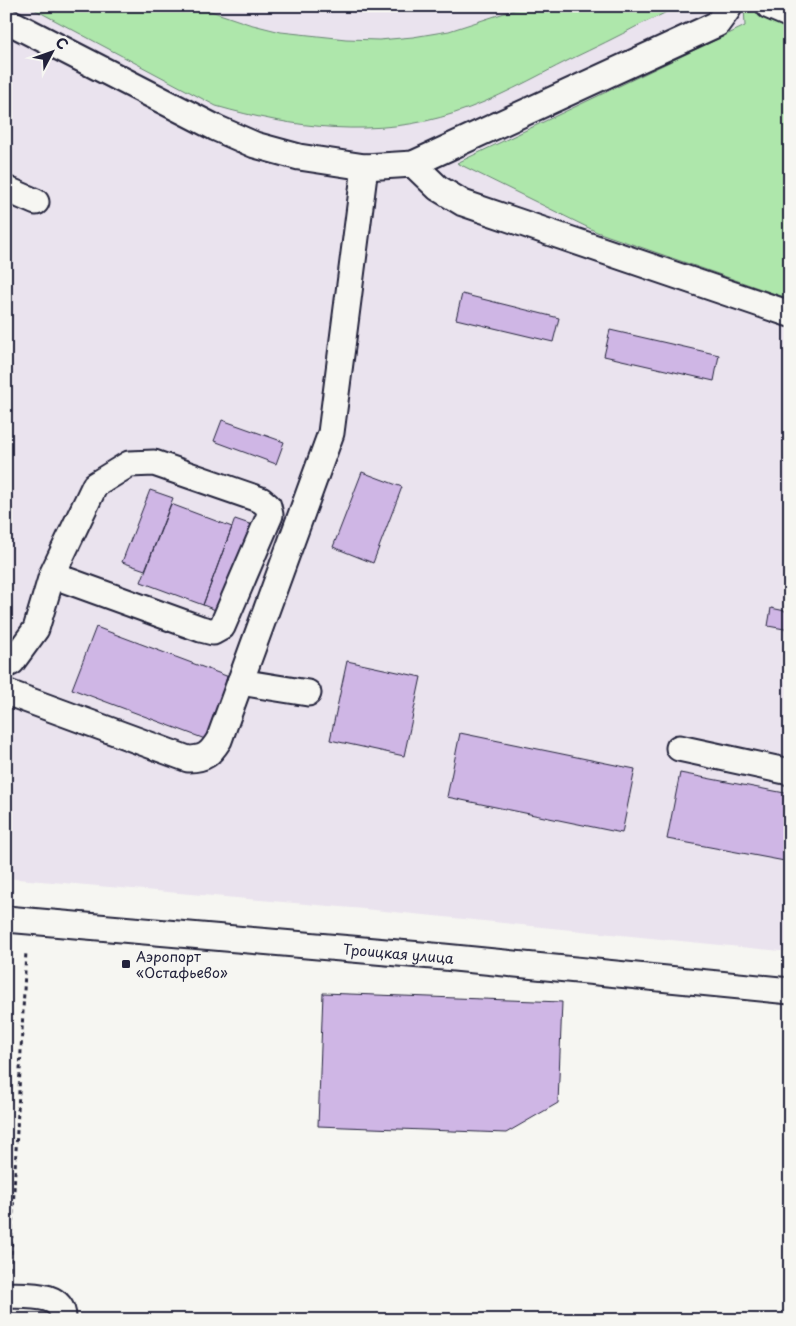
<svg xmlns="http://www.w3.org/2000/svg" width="796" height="1326" font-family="'Playpen Sans',sans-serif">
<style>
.built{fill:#eae3ee}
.green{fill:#aee7ab;stroke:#688473}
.building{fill:#cfb6e5;stroke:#22223b}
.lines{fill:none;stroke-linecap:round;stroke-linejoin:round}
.minor-casing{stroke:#22223b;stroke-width:29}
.path{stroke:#22223b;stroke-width:3;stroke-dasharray:4 4;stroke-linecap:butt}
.minor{stroke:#f6f6f2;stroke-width:25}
.poi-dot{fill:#22223b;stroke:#f6f6f2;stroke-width:2}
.labels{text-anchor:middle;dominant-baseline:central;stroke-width:4;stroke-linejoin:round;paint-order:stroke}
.street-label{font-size:14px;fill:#22223b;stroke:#f6f6f2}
.poi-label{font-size:14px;fill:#22223b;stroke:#f6f6f2;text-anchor:start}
</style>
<rect width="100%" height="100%" fill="#f6f6f2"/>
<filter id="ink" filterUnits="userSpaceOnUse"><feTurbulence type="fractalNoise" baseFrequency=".02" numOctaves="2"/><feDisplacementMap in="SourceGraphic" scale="10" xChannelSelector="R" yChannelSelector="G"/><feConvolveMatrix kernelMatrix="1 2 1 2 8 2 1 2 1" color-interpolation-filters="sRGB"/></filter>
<g filter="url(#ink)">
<path class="built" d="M6,6H790V952L364,909L6,878Z"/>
<path class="green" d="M28,6H196L249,24L281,32L346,39L379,40L413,37L449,31L526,6H676C665,14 652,19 639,25C617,37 594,48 571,59C533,78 495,100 455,113C377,139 292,128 216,106Z
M744,6H790V299L597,232L457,163L745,26Z"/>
<path class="building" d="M462,294L559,318L553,342L456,319Z
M610,330L719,355L714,381L604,356Z
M222,420L284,442L276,464L214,441Z
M362,472L402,487L373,563L333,547Z
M150,490L173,498L145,570L122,562Z
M171,504L232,527L203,605L141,582Z
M235,519L261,528L223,613L203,605Z
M771,608L790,612V630L768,626Z
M96,627L237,680L213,742L72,689Z
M347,661L421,677L404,756L330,740Z
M460,733L635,769L622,833L447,797Z
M680,773L790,794V862L667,839Z
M323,993L562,1002L558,1103L506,1133L318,1126Z"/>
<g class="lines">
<g class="minor-casing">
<g id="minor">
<path d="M769,6L790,15"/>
<path d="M6,20L216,128L255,145L299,157L365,167L413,164L717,24L728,9V6"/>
<path d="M413,164L438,188L463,203L790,314"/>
<path d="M6,189L36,202"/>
<path d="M6,665L12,662L36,629L52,575L95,485L129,464L154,463L261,500L268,506L270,515L222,627L213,632L201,629L52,575"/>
<path d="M240,682L308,693"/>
<path d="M6,692L188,759C205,759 210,754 219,740L331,433L365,167"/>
<path d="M679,748L790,772"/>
<path id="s1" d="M6,919L444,957L790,991"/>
<path d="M6,1295C25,1296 65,1291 63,1320"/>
</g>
</g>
<path class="path" d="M10,1270L26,951"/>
<use href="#minor" class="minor"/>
</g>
</g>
<rect class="poi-dot" x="121" y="959" width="10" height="10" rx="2.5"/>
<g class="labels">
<g class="street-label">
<text stroke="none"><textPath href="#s1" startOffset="394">Троицкая улица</textPath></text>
</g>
<g class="poi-label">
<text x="136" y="956">Аэропорт<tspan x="136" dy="16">«Остафьево»</tspan></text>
</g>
</g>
<rect width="796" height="1326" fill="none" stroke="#f6f6f2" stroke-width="25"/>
<rect x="12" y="12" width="771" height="1301" fill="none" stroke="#22223b" stroke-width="2" filter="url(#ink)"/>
<g transform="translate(52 52) rotate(49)" stroke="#f6f6f2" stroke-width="4" paint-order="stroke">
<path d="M0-4L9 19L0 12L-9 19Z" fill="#22223b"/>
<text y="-8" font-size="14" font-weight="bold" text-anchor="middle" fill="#22223b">С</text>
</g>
</svg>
